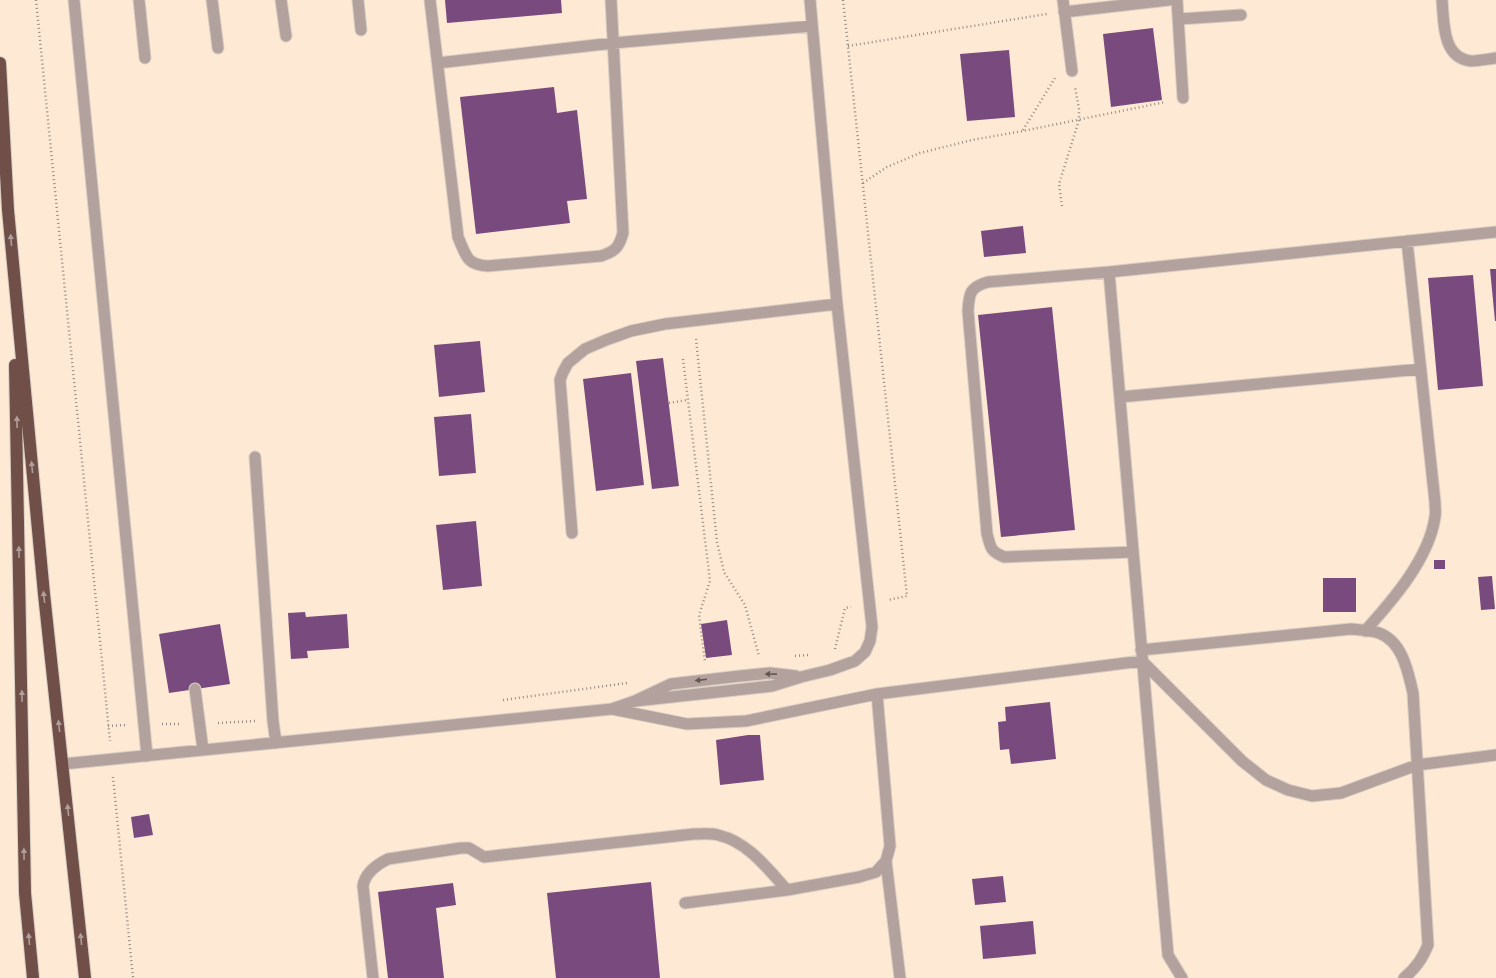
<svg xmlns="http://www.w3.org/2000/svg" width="1496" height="978" font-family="'Source Sans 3',sans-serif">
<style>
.built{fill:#fde9d4}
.building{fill:#794a7d}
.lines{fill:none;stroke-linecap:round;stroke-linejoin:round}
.service-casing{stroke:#d9cec4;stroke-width:13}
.trunk-casing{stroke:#d9cec4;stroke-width:14}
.path{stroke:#968c81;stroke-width:2.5;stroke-dasharray:1 3;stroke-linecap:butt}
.service{stroke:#b3a19d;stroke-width:11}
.trunk{stroke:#6f4f48;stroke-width:12}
.oneway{fill:#b09e9a}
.oneway2{fill:#645750}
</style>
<rect width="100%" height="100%" fill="#fef3e8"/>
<path class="built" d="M0,0H1496V978H0Z"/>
<path class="building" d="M445,0H561L562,13L447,23Z
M1153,28L1162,100L1111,107L1103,34Z
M1009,50L1015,117L967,121L960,54Z
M554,87L557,113L577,110L587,199L567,201L570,223L476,234L460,97Z
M1023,226L1026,253L984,257L981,231Z
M1490,269H1496V321H1495Z
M1473,275L1483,386L1438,390L1428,278Z
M1052,307L1075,530L1001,537L978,315Z
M480,341L485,392L439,397L434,345Z
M663,358L679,486L652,489L636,361Z
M631,373L644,485L596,491L583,379Z
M471,414L476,473L439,476L434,417Z
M476,521L482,586L443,590L436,525Z
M1434,560H1445V569H1434Z
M1492,576L1495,609L1481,610L1478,577Z
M1323,578H1356V612H1323Z
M305,612L306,617L347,614L349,648L307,651L308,658L291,659L288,613Z
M727,620L732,655L706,658L701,624Z
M220,624L230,684L169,693L159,634Z
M1050,702L1056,759L1011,764L1009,749L1000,750L998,722L1006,721L1005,707Z
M748,735H760L764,780L720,785L716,740Z
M149,814L153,835L134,838L131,817Z
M1003,876L1006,902L975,905L972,879Z
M651,882L660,978H556L547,893Z
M453,883L456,905L436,908L444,978H388L378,892Z
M1033,921L1036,954L983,959L980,926Z"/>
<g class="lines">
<g class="service-casing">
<path id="service" d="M74,0L147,756
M139,0L145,58
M212,0L218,48
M281,0L286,36
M358,0L361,30
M430,0L458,237C466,255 466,265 488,266L601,256C616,251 619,247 623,233L611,0
M1063,0L1072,71
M1177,0L1183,98
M1442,0C1444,22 1442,58 1471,61C1479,61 1488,59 1496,58
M1064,12L1169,0
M1179,19L1241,15
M438,63L613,43L812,26
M1109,272L1168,955L1182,978
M1120,397L1421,369
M255,457L273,721L276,743
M572,533L560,380L563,372L568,363L585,349L606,340L631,331L665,324L837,304
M1133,552L1004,557C990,551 991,548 987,534L968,311C969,293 970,287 988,282L1109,272L1496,232
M1365,631C1392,601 1429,559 1435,517C1436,512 1435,507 1435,502L1407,241
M1141,650L1351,629C1359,630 1371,630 1379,633C1403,642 1408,672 1413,693L1428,945C1422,959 1416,968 1404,978
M195,689L203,750
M635,701L772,686L801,677L830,670L855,661L865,652L870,641L872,627L837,304L810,0
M612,709L687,724L746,721L877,694L1142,661L1242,761L1266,780L1288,790L1312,796L1341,793L1417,765L1496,755
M63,764L612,709L635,701L671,684L740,676L770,673L796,676
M886,861L900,978
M685,903L787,890L859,877L876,872L886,861L890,846L877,694
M373,978L363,886C365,873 376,865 388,859L461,848H469L484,857L694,834C701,834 711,833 718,835C748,842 767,868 787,890"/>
</g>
<g class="trunk-casing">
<path id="trunk" d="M0,63L8,210L44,594L85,978
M15,365L25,893L33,978"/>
</g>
<path class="path" d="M36,0L110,741
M843,0L907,596L888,600
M848,46L1047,14
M1023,130L1055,78
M863,183L887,167L920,153L972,140L1023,131L1165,102
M1062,206L1059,184L1079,120V109L1075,87
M696,339L717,542L724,572L745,605L759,656
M683,359L710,581L699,615L705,662
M669,403L687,400
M835,649L845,608L851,607
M795,656L808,655
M503,700L627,683
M218,723L255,721
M162,724H181
M108,726L127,725
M113,777L133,978"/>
<use href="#service" class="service"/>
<use href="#trunk" class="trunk"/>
</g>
<defs><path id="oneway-solid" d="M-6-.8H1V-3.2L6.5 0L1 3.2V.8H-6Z"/></defs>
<g class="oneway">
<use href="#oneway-solid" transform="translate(11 240) rotate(-95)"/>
<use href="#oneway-solid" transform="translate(17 422) rotate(-91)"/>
<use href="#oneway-solid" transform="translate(32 467) rotate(-95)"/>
<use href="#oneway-solid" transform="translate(19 552) rotate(-91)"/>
<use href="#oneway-solid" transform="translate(44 597) rotate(-96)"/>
<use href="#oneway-solid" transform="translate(22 696) rotate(-91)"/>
<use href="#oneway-solid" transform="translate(59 726) rotate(-96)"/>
<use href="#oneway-solid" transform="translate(68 810) rotate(-96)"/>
<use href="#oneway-solid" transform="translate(24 854) rotate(-91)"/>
<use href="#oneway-solid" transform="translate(29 939) rotate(-95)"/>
<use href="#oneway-solid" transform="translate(81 939) rotate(-96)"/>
</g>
<g class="oneway2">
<use href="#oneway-solid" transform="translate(771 674) rotate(-179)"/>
<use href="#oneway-solid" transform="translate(701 680) rotate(173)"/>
</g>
</svg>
